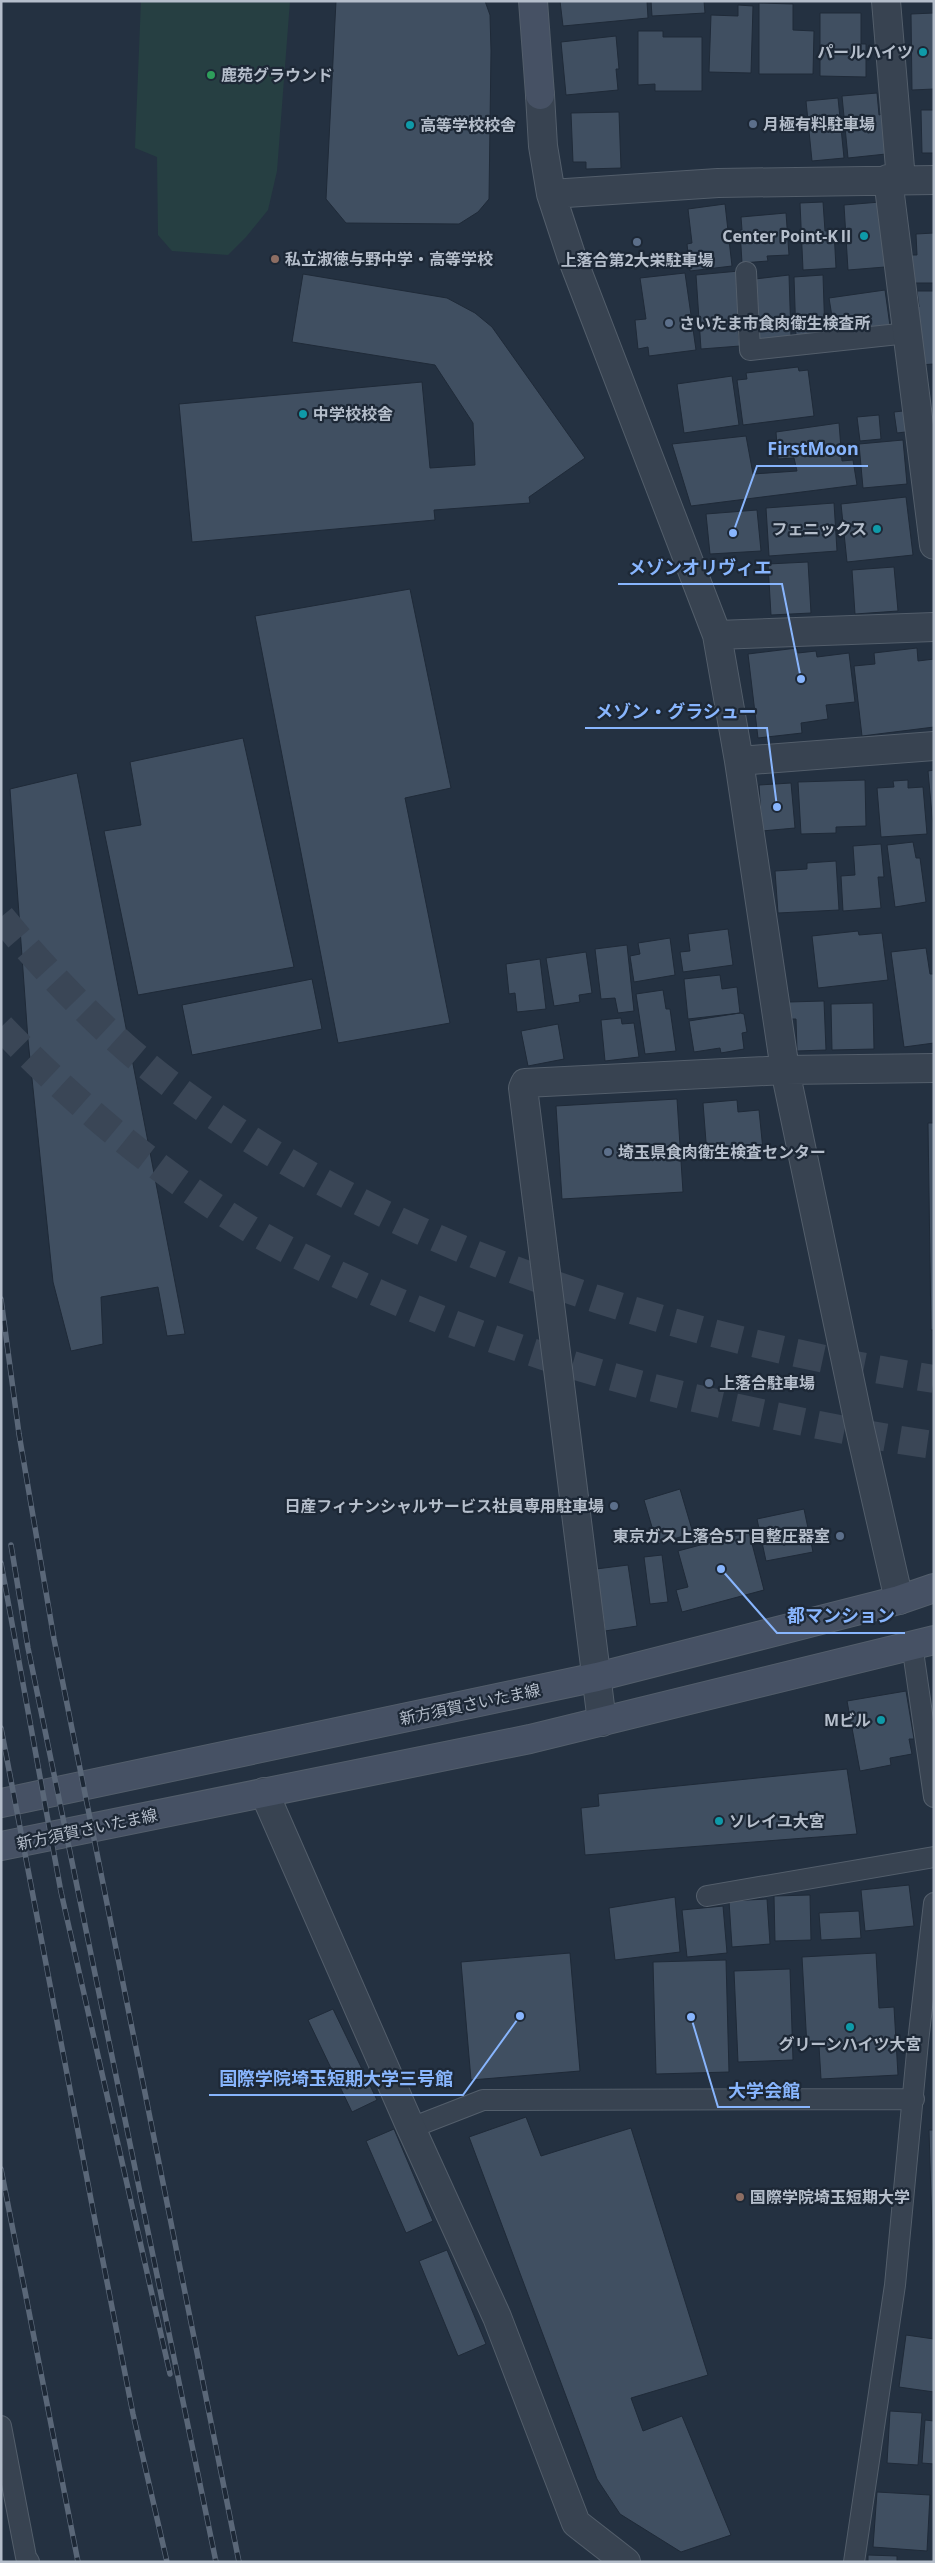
<svg xmlns="http://www.w3.org/2000/svg" width="935" height="2563" font-family="'Noto Sans','Noto Sans JP',sans-serif">
<style>
.green{fill:#263f42}
.building{fill:#404f61;stroke:#1f2a38}
.lines{fill:none;stroke-linecap:round;stroke-linejoin:round}
.highway-tunnel{stroke:#3a4656;stroke-width:28;stroke-dasharray:28 14;stroke-linecap:butt}
.lane-casing{stroke:#535e6b;stroke-width:22}
.street-casing{stroke:#535e6b;stroke-width:30}
.secondary-casing{stroke:#535e6b;stroke-width:30}
.lane{stroke:#384351;stroke-width:20}
.street{stroke:#384351;stroke-width:28}
.secondary{stroke:#465164;stroke-width:28}
.rail-casing{stroke:#5a6778;stroke-width:5.5}
.rail{stroke:#1d2836;stroke-width:4;stroke-dasharray:11;stroke-linecap:butt}
.culture-dot{fill:#0f9aa8;stroke:#1d2836;stroke-width:2}
.leisure-dot{fill:#2e9e5b;stroke:#1d2836;stroke-width:2}
.service-dot{fill:#5c6f8a;stroke:#1d2836;stroke-width:2}
.education-dot{fill:#8d6e63;stroke:#1d2836;stroke-width:2}
.labels{text-anchor:middle;dominant-baseline:central;stroke-width:4.5;stroke-linejoin:round;paint-order:stroke}
.poi-label{font-size:16px;font-weight:bold;fill:#b5becb;stroke:#1d2836;text-anchor:start}
.street-label{font-size:16px;fill:#b5becb;stroke:#1d2836}
.leader{fill:none;stroke:#88b5fd;stroke-width:2}
.callout-dot{fill:#88b5fd;stroke:#1d2836;stroke-width:2}
.callout-label{font-size:18px;text-anchor:middle;font-weight:bold;fill:#88b5fd;stroke:#1d2836;stroke-width:4.5;stroke-linejoin:round;paint-order:stroke}
</style>
<rect width="100%" height="100%" fill="#243141"/>
<path class="green" d="M141,1H290L277,171L268,210L246,237L228,255L172,251L158,235L157,157L135,148Z"/>
<path class="building" d="M336,1H485L490,15L491,51L489,199L478,212L459,224L346,223L326,199Z
M560,1H647L648,18L563,26Z
M651,1H704L705,13L652,16Z
M759,3L793,4V30L814,31L813,74H759Z
M738,5L753,6L751,73L709,72L711,15L738,16Z
M820,13H861V44H866V77L820,76Z
M934,13V89L912,90L911,14Z
M638,31H663V37H702V91H655V84L638,85Z
M616,36L619,69H616L618,90L566,95L561,42Z
M877,93L879,115L882,114L886,154L848,158L842,96Z
M838,98L844,158L812,161L806,101Z
M921,110H934V153H922Z
M619,112L621,168L586,169V162H573L571,113Z
M823,202L825,231L834,230L836,268L803,270L800,203Z
M880,202L885,267L848,270L844,205Z
M725,204L732,266L690,271L687,244L692,243L688,209Z
M786,213L789,255L767,256L768,261L742,263L740,230H742L741,217Z
M934,233V283H909L908,255H917L916,234Z
M739,271L743,329L738,330L740,346L701,349L696,275Z
M685,273L696,350L649,356L648,347L638,349L635,320L646,319L640,278Z
M303,274L447,298L475,313L492,327L585,458L529,497L530,503L434,510L435,520L192,542L179,404L422,382L430,468L475,465L473,423L435,365L292,342Z
M789,275L791,337L759,340L755,279Z
M823,275L825,336L796,337L794,277Z
M885,290L890,326L835,335L829,298Z
M917,291H934V364L918,365L914,307H919Z
M798,367L799,371L808,370L814,416L743,425L737,380L747,379L746,373Z
M732,376L739,425L684,433L677,384Z
M912,410L914,431L897,433L894,412Z
M879,415L881,439L860,441L857,417Z
M839,423L842,461L853,460L857,485L691,506L672,444L746,436L753,474L797,471L794,458L778,459L776,432Z
M903,440L907,484L863,488L859,444Z
M906,497L913,555L847,562L841,504Z
M834,503L837,551L769,556L766,508Z
M757,510L761,551L710,554L706,514Z
M808,562L811,613L771,615L768,564Z
M894,567L898,611L855,614L852,570Z
M410,589L451,788L405,798L450,1023L338,1043L255,616Z
M797,648L798,653L816,651L817,657L849,653L855,702L826,705L828,719L801,723L802,733L758,738L748,654Z
M917,648L918,661L934,659V727L862,736L854,666L875,664L874,653Z
M243,738L294,967L138,995L104,831L141,825L130,762Z
M934,770V837L928,771Z
M77,773L185,1334L167,1336L158,1287L101,1297L103,1344L71,1351L53,1282L28,1040L10,789Z
M865,780L866,826L836,827V833L801,834L798,782Z
M908,780V788L923,787L927,834L881,837L877,788L894,787L893,781Z
M791,783L795,828L762,831L759,785Z
M913,842L916,858H920L926,902L895,907L887,845Z
M881,844L884,877H878L881,908L843,911L841,876L855,875L853,846Z
M836,861L839,910L778,913L775,871L807,869V863Z
M728,929L733,965L683,972L680,952L690,951L688,934Z
M858,931L859,935L882,933L888,980L818,988L812,936Z
M670,938L675,975L634,982L630,956L640,954L638,943Z
M627,945L634,1011L618,1013L615,998L601,999L595,949Z
M926,948L930,974H934V1043L904,1047L891,952Z
M586,952L592,993L579,995L580,1002L554,1006L546,958Z
M540,959L546,1009L517,1012L515,993L509,994L506,964Z
M720,975L722,989L737,987L740,1013L688,1019L684,979Z
M312,979L322,1029L192,1055L182,1005Z
M663,990L666,1009H670L676,1051L645,1054L636,994Z
M824,1001L826,1050L797,1051L796,1019H790L789,1002Z
M873,1003L874,1049L832,1050L831,1004Z
M740,1013L744,1014L747,1032L742,1033L744,1049L721,1053L720,1048L694,1052L689,1021Z
M621,1018L622,1024L634,1023L639,1057L605,1061L601,1020Z
M558,1024L564,1059L528,1066L521,1031Z
M677,1099L683,1192L562,1199L556,1106Z
M737,1100L738,1112L759,1110L763,1150L707,1155L703,1103Z
M928,1123H934V1330H931Z
M680,1489L693,1533L657,1544L644,1500Z
M804,1509L813,1552L766,1561L757,1519Z
M749,1532L764,1590L682,1612L676,1590L688,1587L678,1551Z
M662,1555L668,1602L650,1604L644,1557Z
M628,1565L637,1626L605,1631L596,1569Z
M906,1691L914,1739H909L912,1754L890,1758L891,1765L860,1771L847,1701Z
M847,1769L857,1834L585,1855L581,1808L599,1806L598,1794Z
M909,1885L914,1926L865,1931L861,1890Z
M810,1895L811,1940L775,1941L774,1896Z
M675,1897L680,1952L615,1960L609,1908Z
M767,1899L770,1944L732,1947L729,1901Z
M723,1906L727,1953L687,1957L682,1910Z
M859,1911L861,1938L821,1940L819,1913Z
M570,1953L580,2071L471,2080L461,1962Z
M876,1953L879,2008L894,2007L898,2075L821,2079L819,2046L807,2047L802,1957Z
M726,1960L729,2072L656,2074L653,1962Z
M790,1969L793,2060L738,2062L734,1971Z
M333,2009L377,2100L352,2112L308,2020Z
M526,2117L541,2156L631,2128L708,2375L631,2398L643,2431L682,2416L731,2535L681,2552L620,2514L597,2479L469,2137Z
M394,2129L433,2221L406,2233L366,2141Z
M929,2130H934V2262H933Z
M447,2250L486,2344L458,2356L419,2261Z
M906,2335L934,2339V2392L899,2387Z
M890,2411L922,2413L918,2465L887,2463Z
M925,2420L934,2421V2464L922,2463Z
M877,2492L930,2495L927,2551L873,2547Z
M868,2555L897,2556V2562H868Z"/>
<g class="lines">
<path class="highway-tunnel" d="M1,917C54,981 114,1043 181,1092C397,1251 671,1337 934,1379
M1,1027C77,1106 160,1174 253,1231C286,1250 321,1267 356,1283C479,1340 606,1379 738,1408C803,1422 868,1436 934,1445"/>
<g class="lane-casing">
<path id="lane" d="M746,272L750,350L908,333
M912,1644L934,1797
M707,1896L934,1857
M411,2128L483,2100L914,2099
M1,2426L26,2557L29,2562
M854,2562L895,2285L918,2042L934,1903"/>
</g>
<g class="street-casing">
<path id="street" d="M886,1L901,180
M540,95L543,146L551,194L571,255L717,635L739,761L785,1070L860,1429L899,1600
M888,179L934,545
M551,194L718,183L934,180
M717,635L934,627
M739,761L934,746
M602,1722L523,1088L525,1083L785,1070L934,1068
M264,1792L411,2128L497,2317L576,2523L626,2562"/>
</g>
<g class="secondary-casing">
<path id="secondary" d="M533,1L540,95
M1,1803L597,1677L899,1600L934,1588
M1,1846L530,1739L934,1640"/>
</g>
<use href="#lane" class="lane"/>
<use href="#street" class="street"/>
<use href="#secondary" class="secondary"/>
<g class="rail-casing">
<path id="rail" d="M1,1299L19,1434L54,1639L239,2562
M11,1545L28,1648L216,2562
M1,1563L61,1892L170,2374
M1,1728L97,2231L133,2414L167,2562
M1,2169L78,2562"/>
</g>
<use href="#rail" class="rail"/>
</g>
<g class="culture-dot">
<circle cx="923" cy="52" r="5"/>
<circle cx="410" cy="125" r="5"/>
<circle cx="864" cy="236" r="5"/>
<circle cx="303" cy="414" r="5"/>
<circle cx="877" cy="529" r="5"/>
<circle cx="881" cy="1720" r="5"/>
<circle cx="719" cy="1821" r="5"/>
<circle cx="850" cy="2027" r="5"/>
</g>
<circle class="leisure-dot" cx="211" cy="75" r="5"/>
<g class="service-dot">
<circle cx="753" cy="124" r="5"/>
<circle cx="637" cy="242" r="5"/>
<circle cx="669" cy="323" r="5"/>
<circle cx="608" cy="1152" r="5"/>
<circle cx="709" cy="1383" r="5"/>
<circle cx="614" cy="1506" r="5"/>
<circle cx="840" cy="1536" r="5"/>
</g>
<g class="education-dot">
<circle cx="275" cy="259" r="5"/>
<circle cx="740" cy="2197" r="5"/>
</g>
<g class="labels">
<g class="poi-label">
<text x="913" y="52" text-anchor="end">パールハイツ</text>
<text x="221" y="75">鹿苑グラウンド</text>
<text x="763" y="124">月極有料駐車場</text>
<text x="420" y="125">高等学校校舎</text>
<text x="854" y="236" text-anchor="end">Center Point-KⅡ</text>
<text x="285" y="259">私立淑徳与野中学・高等学校</text>
<text x="637" y="260" text-anchor="middle">上落合第2大栄駐車場</text>
<text x="679" y="323">さいたま市食肉衛生検査所</text>
<text x="313" y="414">中学校校舎</text>
<text x="867" y="529" text-anchor="end">フェニックス</text>
<text x="618" y="1152">埼玉県食肉衛生検査センター</text>
<text x="719" y="1383">上落合駐車場</text>
<text x="604" y="1506" text-anchor="end">日産フィナンシャルサービス社員専用駐車場</text>
<text x="830" y="1536" text-anchor="end">東京ガス上落合5丁目整圧器室</text>
<text x="871" y="1720" text-anchor="end">Mビル</text>
<text x="729" y="1821">ソレイユ大宮</text>
<text x="850" y="2044" text-anchor="middle">グリーンハイツ大宮</text>
<text x="750" y="2197">国際学院埼玉短期大学</text>
</g>
<g class="street-label">
<text transform="translate(470 1704) rotate(-12)">新方須賀さいたま線</text>
<text transform="translate(87 1829) rotate(-12)">新方須賀さいたま線</text>
</g>
</g>
<path class="leader" d="M733 533L757 466H868M801 679L782 584H618M777 807L767 728H585M721 1569L777 1633H905M520 2016L463 2095H209M691 2017L718 2107H810"/>
<g class="callout-dot">
<circle cx="733" cy="533" r="5"/>
<circle cx="801" cy="679" r="5"/>
<circle cx="777" cy="807" r="5"/>
<circle cx="721" cy="1569" r="5"/>
<circle cx="520" cy="2016" r="5"/>
<circle cx="691" cy="2017" r="5"/>
</g>
<g class="callout-label">
<text x="813" y="455">FirstMoon</text>
<text x="700" y="574">メゾンオリヴィエ</text>
<text x="676" y="718">メゾン・グラシュー</text>
<text x="841" y="1622">都マンション</text>
<text x="336" y="2085">国際学院埼玉短期大学三号館</text>
<text x="764" y="2097">大学会館</text>
</g>
<rect width="935" height="2563" fill="none" stroke="#b5becb" stroke-width="5"/>
</svg>
